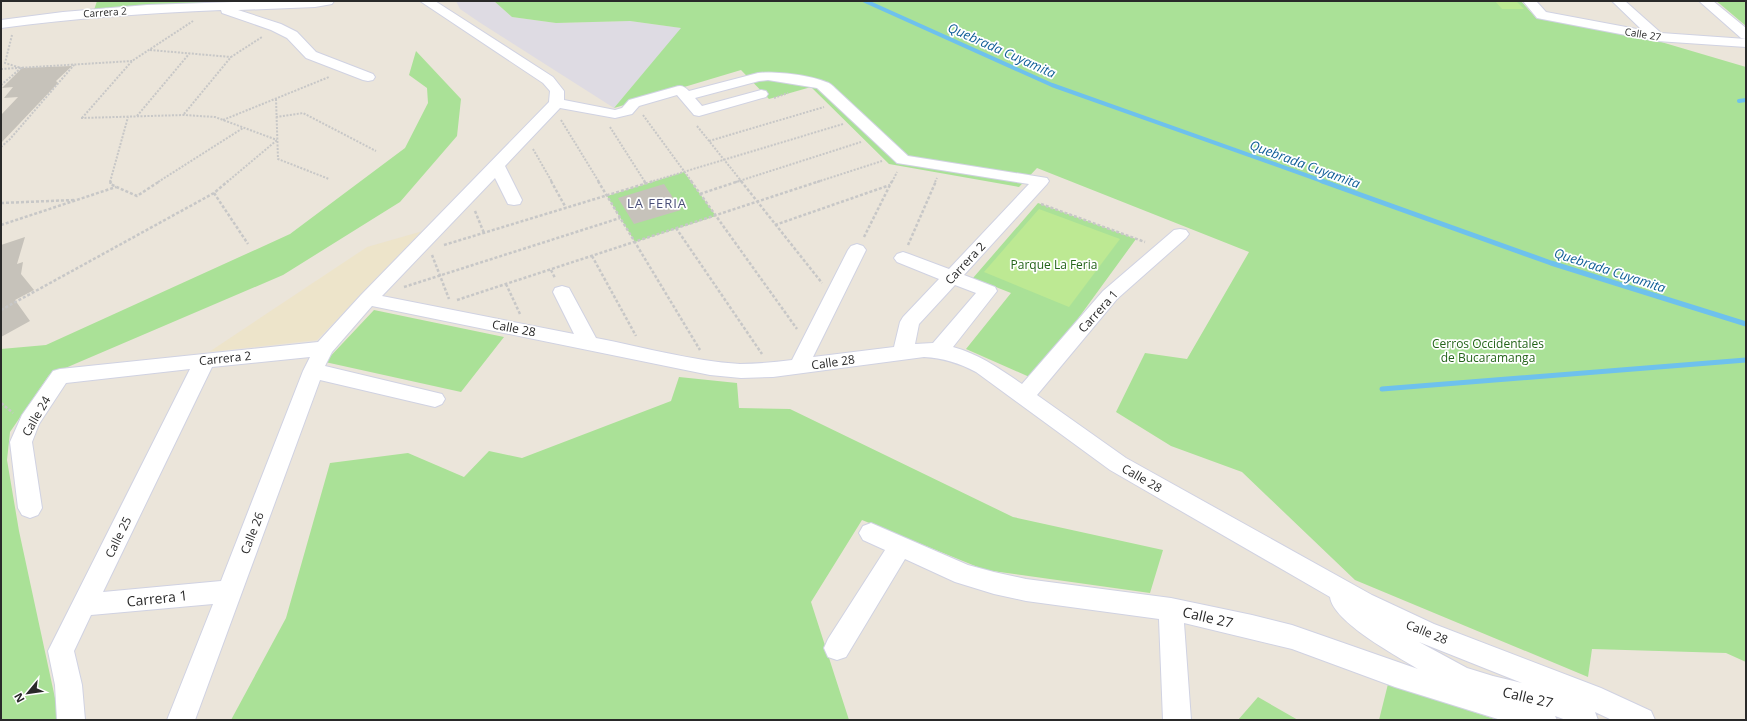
<svg xmlns="http://www.w3.org/2000/svg" width="1747" height="721" font-family="'Open Sans',sans-serif">
<style>
.industrial{fill:#dedbe3}
.education{fill:#ede4ca}
.green{fill:#aae197}
.pitch{fill:#bde993}
.lines{fill:none;stroke-linecap:round;stroke-linejoin:round}
.stream-far1{stroke:#6ec1ed;stroke-width:4}
.stream{stroke:#6ec1ed;stroke-width:5}
.building{fill:#c6c2ba}
.minor-casing{stroke:#d0d2e2;stroke-width:2}
.path-far1{stroke:#c7c7c7;stroke-width:2;stroke-dasharray:2 1.5;stroke-linecap:butt}
.path{stroke:#c7c7c7;stroke-width:2.5;stroke-dasharray:3 2;stroke-linecap:butt}
.minor{fill:#fff;fill-rule:evenodd}
.labels{text-anchor:middle;dominant-baseline:central;stroke-width:3.5;stroke-linejoin:round;paint-order:stroke}
.far-street-label{font-size:10px;fill:#292929;stroke:#fff}
.street-label{font-size:12px;fill:#292929;stroke:#fff}
.park-label{font-size:12px;fill:#24641a;stroke:#fff}
.water-label{font-size:13px;font-style:italic;fill:#0f5d97;stroke:#fff}
.neighbourhood-label{font-size:13px;letter-spacing:1px;fill:#4a4f78;stroke:#fff}
.near-street-label{font-size:14px;fill:#292929;stroke:#fff}
</style>
<rect width="100%" height="100%" fill="#ebe5da"/>
<path class="industrial" d="M456,1H494L512,17L556,23L630,21L682,28L614,108L479,22L460,9Z"/>
<path class="education" d="M423,231L317,340L209,352L367,247Z"/>
<path class="green" d="M97,1H293L94,10Z
M494,1H1521L1536,18L1651,39L1746,67V662L1726,653L1592,649L1588,677L1355,580L1242,472L1171,446L1116,412L1145,353L1187,359L1249,252L1037,168L1019,187L889,164L811,87L769,99L741,70L614,108L681,28L630,21L556,23L512,17Z
M1716,1H1746V26L1720,4Z
M416,51L461,99L457,136L400,202L283,275L49,375L10,432L7,460L19,531L58,712V720H1V349L46,345L290,234L405,148L428,103L427,88L409,75Z
M684,172L716,216L635,242L607,196Z
M1038,203L1136,239L1034,379L966,349L1011,293L973,278Z
M374,310L504,337L461,392L325,362Z
M679,377L737,383L739,408L790,409L1013,517L1163,550L1150,593L985,570L862,520L811,602L849,720H231L286,618L330,463L408,453L464,477L489,451L522,458L671,401Z
M1388,684L1498,720H1379Z
M1258,697L1298,720H1238Z"/>
<path class="pitch" d="M1495,1H1516L1524,9H1502Z
M1039,209L1120,239L1069,307L984,272Z"/>
<g class="lines">
<path class="stream-far1" d="M865,1L1052,85L1325,182
M1739,101L1746,100"/>
<path class="stream" d="M1322,181L1551,263L1746,324
M1382,389L1746,360"/>
</g>
<path class="building" d="M72,66L56,81L58,83L1,143V115L18,97L4,98L13,87L2,88L22,68Z
M664,184L681,210L634,224L618,198Z
M25,237L17,264L23,262L21,274L34,290L15,300L30,321L1,337V245Z"/>
<g class="lines">
<g class="minor-casing">
<path id="minor" d="M264,1H334L332,4L315,7L238,10L281,24L297,32L316,52L373,74L375,77L373,80L368,81L363,80L306,58L287,38L271,30L222,13L221,10C147,13 74,18 1,28V20L63,12L147,5Z
M420,1H435L553,77L564,91V100L615,110L622,108L629,100L675,87C681,85 684,86 689,91L758,73C775,71 810,75 826,82C830,83 833,86 836,89L908,156L1047,178L1049,181L1047,184L964,275L995,287L997,291L953,347C979,354 1000,369 1022,384L1103,291L1174,230L1180,229L1186,230L1189,234L1186,238L1117,299L1037,395L1126,458L1372,595L1434,624L1601,688L1651,711L1655,720H1612L1595,712L1598,720H1566L1555,716L1557,720H1501L1395,687L1292,649L1184,623L1191,720H1163L1159,619L1026,601L994,594L955,582L905,559L846,657L837,660L828,657L824,648L828,639L885,550L863,540L859,533L863,526L871,523L968,565L994,572L1026,579L1171,598L1252,615L1292,625L1418,669C1397,656 1333,622 1330,597L1110,470L976,372C959,363 943,358 924,357L773,377L741,378L710,375L372,306L332,352L325,366L442,394L445,399L442,404L435,407L320,380L195,720H167L213,604L91,615L74,651L82,685L85,720H57L55,685L48,651L190,369L66,383L39,424L32,442L42,508L38,515L30,518L22,515L18,508L10,442L22,415L53,371L60,369L318,342L361,295L549,102L550,91L543,83ZM768,80L817,88L897,163L1029,184L949,269L909,254L903,252L897,254L894,258L897,262L939,279L903,317L900,322L894,347L813,357L866,250L863,246L857,244L851,246L848,250L792,360C775,362 757,364 740,364C692,361 643,347 596,338L569,288L562,286L555,288L553,292L574,334L382,296L495,178L508,204L514,205L520,204L522,200L505,166L560,108L615,118L632,114L639,106L677,95L694,115L699,116L766,97L768,94L766,91L761,90L702,106L695,98L759,81ZM955,285L976,293L933,343L915,344L919,324ZM310,357L303,371L221,581L103,592L212,367ZM1419,642L1522,683L1493,676L1467,668Z
M1523,1H1536L1546,12L1642,30L1612,1H1625L1661,33L1746,39L1741,38L1699,1H1713L1746,28V47L1657,41L1542,19L1537,18Z"/>
</g>
<path class="path-far1" d="M150,50L231,57
M1,69L132,61
M1,85L21,68L5,63L12,35
M774,98L788,93
M276,99L278,159L329,179
M184,114L231,57L262,37
M643,115L692,182
M137,116L189,54
M276,117L303,113L376,151
M81,118L184,115L215,117L277,140
M82,118L132,61L193,21
M223,120L329,77
M561,120L599,182
M697,126L742,182
M610,127L645,182
M709,141L824,107
M1,147L10,139L74,65
M533,149L552,182
M110,182L128,117
M158,182L243,128
M227,182L277,140
M650,182L843,124
M736,182L861,142
M817,182L882,161
M892,182L897,172
M935,182L937,178"/>
<path class="path" d="M111,181L110,184L137,196L160,181
M551,181L566,208
M598,181L700,350
M644,181L646,184
M691,181L797,329
M741,181L822,283
M214,193L248,244
M700,194L739,181
M1,203L74,200
M1041,204L1145,242
M475,211L484,233
M1,225L116,187
M775,225L890,185
M676,228L762,354
M864,237L892,181
M444,245L654,181
M908,245L936,181
M432,255L449,299
M592,256L636,336
M551,270L555,278
M506,284L520,314
M404,287L620,218
M457,300L820,181
M1,310L214,193L228,181
M1,403L13,413"/>
<use href="#minor" class="minor"/>
</g>
<g class="labels">
<g class="far-street-label">
<text transform="translate(105 12) rotate(-4)">Carrera 2</text>
<text transform="translate(1643 34) rotate(9)">Calle 27</text>
</g>
<g class="street-label">
<text transform="translate(965 263) rotate(-47)">Carrera 2</text>
<text transform="translate(1098 311) rotate(-48)">Carrera 1</text>
<text transform="translate(514 328) rotate(11)">Calle 28</text>
<text transform="translate(225 358) rotate(-6)">Carrera 2</text>
<text transform="translate(833 362) rotate(-8)">Calle 28</text>
<text transform="translate(36 416) rotate(-60)">Calle 24</text>
<text transform="translate(1142 478) rotate(30)">Calle 28</text>
<text transform="translate(252 533) rotate(-69)">Calle 26</text>
<text transform="translate(118 537) rotate(-64)">Calle 25</text>
<text transform="translate(1427 632) rotate(22)">Calle 28</text>
</g>
<g class="park-label">
<text x="1054" y="264">Parque La Feria</text>
<text x="1488" y="343">Cerros Occidentales<tspan x="1488" dy="14">de Bucaramanga</tspan></text>
</g>
<g class="water-label">
<text transform="translate(1002 50) rotate(24)">Quebrada Cuyamita</text>
<text transform="translate(1305 164) rotate(20)">Quebrada Cuyamita</text>
<text transform="translate(1610 270) rotate(18)">Quebrada Cuyamita</text>
</g>
<g class="neighbourhood-label">
<text x="657" y="203">LA FERIA</text>
</g>
<g class="near-street-label">
<text transform="translate(157 598) rotate(-6)">Carrera 1</text>
<text transform="translate(1208 617) rotate(13)">Calle 27</text>
<text transform="translate(1528 697) rotate(13)">Calle 27</text>
</g>
</g>
<rect width="1747" height="721" fill="none" stroke="#292929" stroke-width="4"/>
<g transform="translate(28 693) rotate(241)" stroke="#ffffff" stroke-width="3" paint-order="stroke">
<path d="M0-3L7 15L0 10L-7 15Z" fill="#292929"/>
<text y="-6" font-size="11" font-weight="bold" text-anchor="middle" fill="#292929">N</text>
</g>
</svg>
